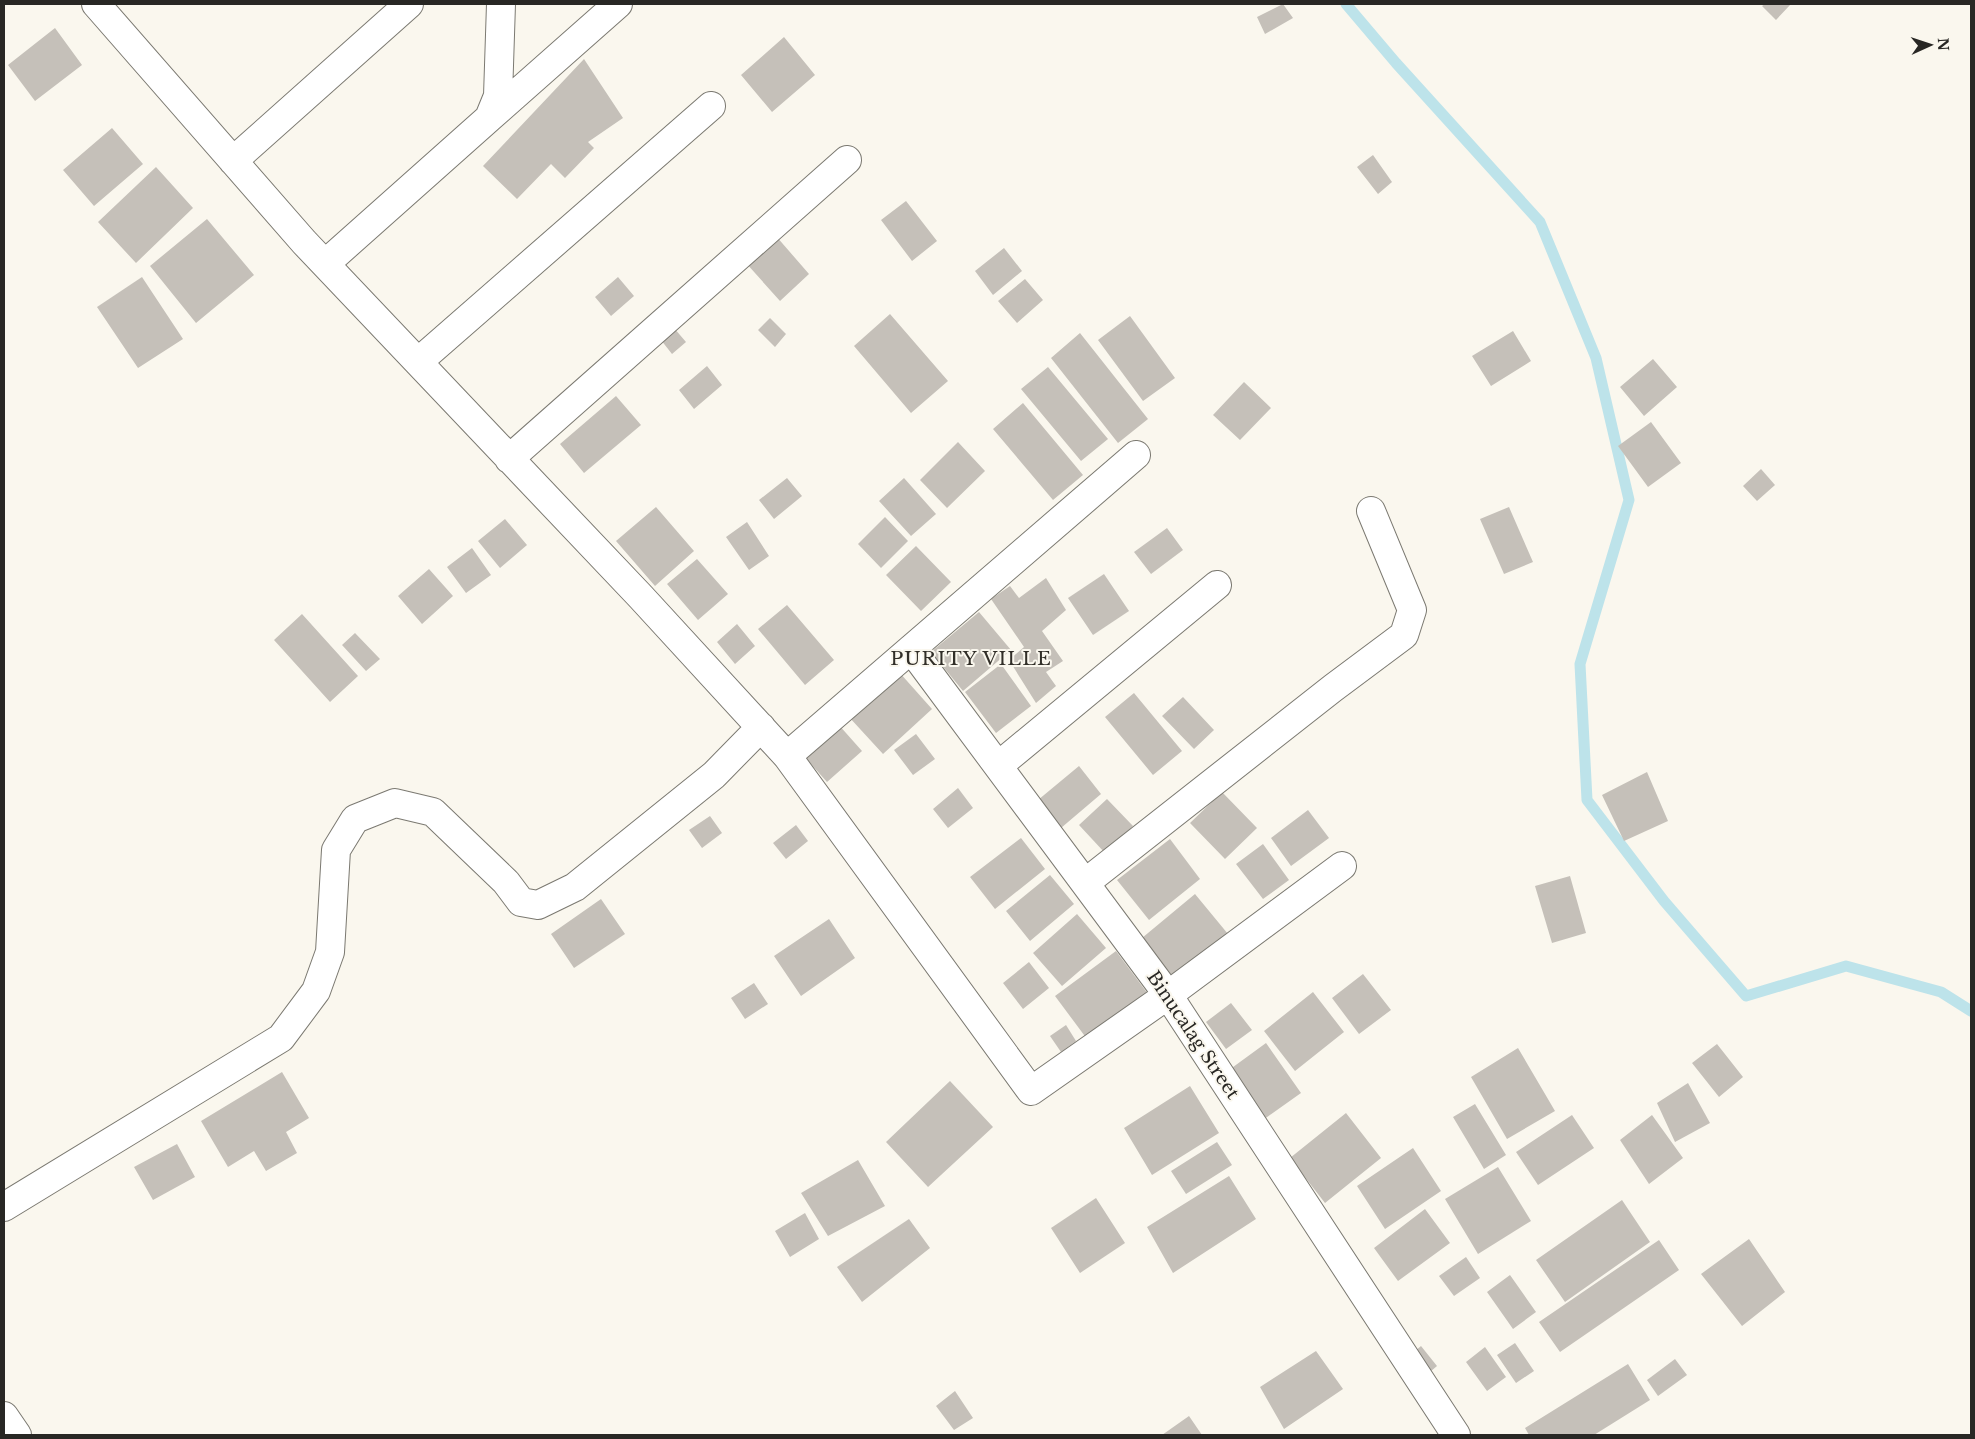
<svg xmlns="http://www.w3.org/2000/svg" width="1975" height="1439" font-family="'Libre Baskerville',serif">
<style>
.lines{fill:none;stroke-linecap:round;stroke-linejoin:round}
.stream{stroke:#bde3ea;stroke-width:11}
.building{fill:#c5c0b9}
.minor-casing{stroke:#7b7971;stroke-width:30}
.minor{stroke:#fff;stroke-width:28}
.labels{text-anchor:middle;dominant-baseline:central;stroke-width:4;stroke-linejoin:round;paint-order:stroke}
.street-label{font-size:18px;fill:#282724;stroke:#faf7ee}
.neighbourhood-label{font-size:19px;letter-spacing:1px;fill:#312e28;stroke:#faf7ee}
</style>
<rect width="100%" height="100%" fill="#faf7ee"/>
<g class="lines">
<path class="stream" d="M1346,4L1396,63L1540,222L1596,358L1629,500L1580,664L1587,800L1664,901L1746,996L1846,966L1941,992L1971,1011"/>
</g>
<path class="building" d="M1283,4L1293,18L1265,34L1257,17Z
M1765,4H1791L1776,20L1762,6Z
M55,28L82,65L35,101L8,65Z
M784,37L815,75L772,112L741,75Z
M584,59L623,118L588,142L594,148L565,178L551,164L517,199L483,166Z
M112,128L143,164L94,206L63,170Z
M1373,155L1392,182L1378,194L1357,167Z
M156,167L193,208L136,263L98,222Z
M906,201L937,241L912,261L881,220Z
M207,219L254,275L196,323L150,266Z
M776,236L809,274L780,301L746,263Z
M1004,248L1022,271L993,295L975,271Z
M142,277L183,339L138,368L97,307Z
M618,277L634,296L611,316L595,297Z
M1025,279L1043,300L1017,323L998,301Z
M890,314L948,381L911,413L854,346Z
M1130,316L1175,378L1143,401L1098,340Z
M770,318L786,334L775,347L758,330Z
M674,328L686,342L672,354L661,340Z
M1513,331L1531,361L1491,386L1472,356Z
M1080,333L1148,419L1118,443L1051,358Z
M1653,359L1677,387L1644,416L1620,387Z
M707,366L722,385L694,409L679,390Z
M1048,367L1108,439L1081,461L1021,389Z
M1244,382L1271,408L1240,440L1213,415Z
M616,396L641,425L584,473L560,444Z
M1023,403L1083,475L1053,500L993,429Z
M1651,422L1681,463L1648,487L1618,446Z
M958,442L985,471L947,508L920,480Z
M1761,469L1775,485L1757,501L1743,486Z
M787,478L802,496L774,519L759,500Z
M904,478L936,514L911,536L879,501Z
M656,507L694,551L655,586L616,541Z
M1509,507L1533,562L1504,574L1480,519Z
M885,517L908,541L881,568L858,544Z
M505,519L527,545L500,568L478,541Z
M747,522L769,556L749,570L726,537Z
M1167,528L1183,550L1151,574L1134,552Z
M916,546L951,582L921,611L886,575Z
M472,548L491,575L466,593L447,567Z
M697,559L728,594L698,620L667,584Z
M429,569L453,596L422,624L398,596Z
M1104,574L1129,611L1093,635L1068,598Z
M1046,578L1066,610L1042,631L1063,661L1046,672L1056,686L1036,703L1009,660L1024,647L991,599L1010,586L1019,598Z
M787,605L834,660L805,685L758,629Z
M979,612L1011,650L963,691L931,652Z
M302,614L358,676L330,702L274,640Z
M737,624L755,646L735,664L717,642Z
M355,633L380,659L366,671L342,645Z
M1001,664L1031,706L996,733L965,692Z
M899,672L932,709L883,754L849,717Z
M1134,693L1182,751L1153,775L1105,717Z
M1183,697L1214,730L1194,749L1162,716Z
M838,724L862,751L827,782L803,755Z
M916,734L935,759L913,775L894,750Z
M1079,766L1101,794L1061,828L1038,800Z
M1647,772L1668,821L1624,841L1602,795Z
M958,788L973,808L948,828L933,809Z
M1222,792L1257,828L1225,859L1190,823Z
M1107,799L1133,826L1105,853L1079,825Z
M1308,810L1329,838L1291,866L1271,838Z
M710,816L722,833L702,848L689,830Z
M796,825L808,841L786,859L773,843Z
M1021,838L1045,869L995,909L970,877Z
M1170,839L1200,879L1149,920L1117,880Z
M1263,844L1289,880L1263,899L1236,864Z
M1050,875L1074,904L1030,941L1006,911Z
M1570,876L1586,933L1552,943L1535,886Z
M1195,894L1228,934L1174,978L1142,938Z
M601,899L625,934L574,968L551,934Z
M1077,914L1106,948L1062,986L1033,953Z
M829,919L855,958L801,996L774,956Z
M1116,951L1148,994L1087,1039L1055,996Z
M1029,962L1049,988L1023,1009L1003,983Z
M1363,974L1391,1010L1359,1034L1332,998Z
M754,983L768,1004L745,1019L731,998Z
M1313,992L1344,1032L1295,1071L1264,1031Z
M1231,1003L1252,1030L1226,1049L1206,1022Z
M1066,1025L1076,1041L1061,1052L1050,1036Z
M1266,1043L1301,1093L1263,1120L1229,1070Z
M1717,1044L1743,1077L1719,1097L1692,1063Z
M1518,1048L1555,1111L1507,1139L1471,1077Z
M282,1072L309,1118L286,1132L297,1153L266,1171L254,1151L228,1167L201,1121Z
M950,1081L993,1127L928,1187L886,1142Z
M1688,1083L1710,1123L1675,1142L1657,1103Z
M1190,1086L1219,1133L1152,1175L1124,1128Z
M1475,1104L1506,1155L1484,1169L1453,1117Z
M1346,1113L1381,1158L1325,1203L1290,1158Z
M1572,1115L1594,1148L1538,1185L1516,1152Z
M1652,1115L1683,1158L1649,1184L1620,1140Z
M1217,1142L1232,1165L1186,1194L1171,1171Z
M177,1144L195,1177L153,1200L134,1167Z
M1413,1148L1441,1191L1385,1229L1357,1186Z
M858,1160L885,1206L828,1236L801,1193Z
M1498,1167L1531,1221L1478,1254L1445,1199Z
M1229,1176L1256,1219L1173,1273L1147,1227Z
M1096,1198L1125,1243L1080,1273L1051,1228Z
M1622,1200L1650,1242L1565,1302L1536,1260Z
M1425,1209L1450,1243L1398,1281L1374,1248Z
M805,1213L819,1239L790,1257L775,1231Z
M909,1219L930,1248L862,1302L837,1267Z
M1749,1239L1785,1292L1742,1326L1701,1274Z
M1659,1240L1679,1270L1560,1352L1539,1322Z
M1466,1257L1480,1278L1454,1296L1439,1276Z
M1510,1275L1536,1312L1513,1329L1487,1292Z
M1515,1343L1534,1371L1516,1383L1497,1355Z
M1421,1346L1437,1366L1424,1377L1408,1357Z
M1485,1347L1506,1377L1487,1391L1466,1362Z
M1316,1351L1343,1389L1284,1429L1260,1387Z
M1675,1359L1687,1375L1658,1396L1647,1380Z
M1628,1364L1650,1400L1594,1435H1529L1525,1428Z
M955,1391L973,1418L954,1430L936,1406Z
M1189,1416L1202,1435H1162Z"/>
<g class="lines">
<g class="minor-casing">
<path id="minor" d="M96,4L304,242L641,597L787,756L1031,1091L1168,995L1342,866
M489,118L618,4
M233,161L409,4
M325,264L489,118L498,96L501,4
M418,362L711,106
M509,459L847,160
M911,649L1168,995L1456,1435
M787,756L1136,455
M998,766L1217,585
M1085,883L1333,688L1404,635L1412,610L1371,511
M4,1207L281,1038L316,991L330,952L336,850L355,819L395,803L433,812L506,882L521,902L538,905L575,887L714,775L761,727
M4,1416L17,1435"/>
</g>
<use href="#minor" class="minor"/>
</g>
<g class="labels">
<g class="street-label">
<text transform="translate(1193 1035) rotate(56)">Binucalag Street</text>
</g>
<g class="neighbourhood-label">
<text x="971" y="658">PURITY VILLE</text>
</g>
</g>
<rect width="1975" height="1439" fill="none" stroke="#282724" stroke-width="10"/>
<g transform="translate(1930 45) rotate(87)" stroke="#faf7ee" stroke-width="4" paint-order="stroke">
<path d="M0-4L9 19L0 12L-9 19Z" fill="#282724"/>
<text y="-8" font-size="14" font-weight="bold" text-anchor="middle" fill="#282724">N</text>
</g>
</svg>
